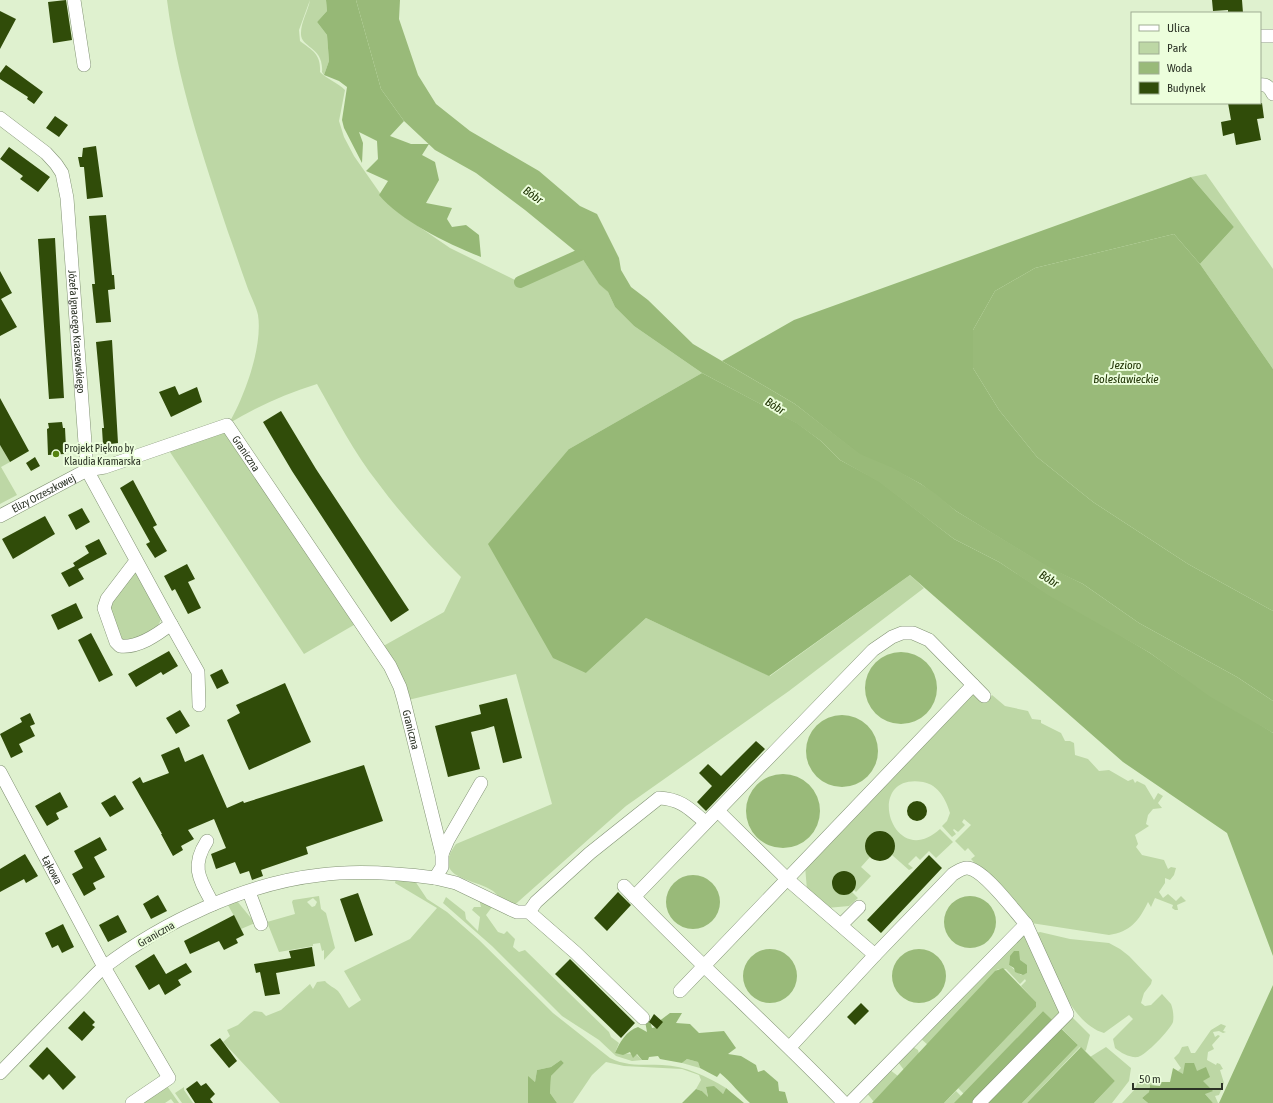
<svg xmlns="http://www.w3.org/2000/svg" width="1273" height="1103" font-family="'Asap Condensed',sans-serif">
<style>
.green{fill:#bdd7a5;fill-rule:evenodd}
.forest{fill:#96b876}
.water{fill:#99ba79}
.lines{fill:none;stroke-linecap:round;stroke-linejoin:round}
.canal{stroke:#99ba79;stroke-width:12}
.building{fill:#304c09}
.minor-casing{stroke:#829374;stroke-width:14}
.minor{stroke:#fff;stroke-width:13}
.poi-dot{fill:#558310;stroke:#ecfedc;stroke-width:1.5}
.labels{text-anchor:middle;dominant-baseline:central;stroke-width:4;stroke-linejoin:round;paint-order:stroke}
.street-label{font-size:11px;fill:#2c3326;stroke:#ecfedc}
.poi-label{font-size:11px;fill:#2c3326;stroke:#ecfedc;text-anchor:start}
.water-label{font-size:12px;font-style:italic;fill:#203404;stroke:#ecfedc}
</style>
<rect width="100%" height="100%" fill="#dff1cf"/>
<path class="green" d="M167,0H310L299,30L300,41C313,51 321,54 320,72C328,80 337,82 345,90L339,121L344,137L354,156L382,196L399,213L450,248L519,282L580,255L598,282L608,292L615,307L634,326L702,373L569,449L586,673L646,618L770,676L910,575L924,588L789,691L626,806L510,909C505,904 499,896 493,891C474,878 430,879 456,844L552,804L516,674L404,701L378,649L444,612L461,577C431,547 403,517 378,483C354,453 336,417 317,384C285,394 256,407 228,424L359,622L304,654L166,446L228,425C244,398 263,347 258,315C256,306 251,297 248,289C241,270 235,251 228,232C203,156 177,80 167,0Z
M310,0H326L327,11L317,22L327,35L329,61L324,75L322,72C324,46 300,48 301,33C301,22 308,11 310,0Z
M1206,174L1273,269V369L1200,264L1234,227L1191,177Z
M0,445L10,462L1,467L17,495L0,504Z
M135,573H137L161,618C160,631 134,642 122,641L109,610L110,602Z
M976,694L986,701L992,695L1005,706L1028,711L1032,719L1041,720V723L1061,733L1065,741H1070L1074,743L1075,755L1088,759L1099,771L1109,770L1128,781L1133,779L1135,783L1137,781L1145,785L1154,800L1158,793L1163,796L1158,803L1162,808L1153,809L1148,815L1146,824L1149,826L1135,835L1138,844L1136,847L1142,855L1164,860L1168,869L1171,867L1176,868L1174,875L1170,880L1165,878V883L1159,892L1163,898L1168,894L1176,901L1181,896L1186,901L1177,905L1178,910H1175L1172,908L1173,905L1155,898L1151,907L1148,902C1139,921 1130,932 1109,935L1031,923L971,859L975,856L968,848L965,851L955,841L971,825L964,819L962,822L965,825L958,832L954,829L953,830L956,834L952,837L942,826L947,821L950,813C946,800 939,785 923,782C862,772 892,873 940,829L953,842L936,858L929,851L920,860L916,856L908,864L913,868L909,870L892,855L895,846C892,818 852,835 870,857L861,867L871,876L856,892L854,890L856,880C850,868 837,869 833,880C832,892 841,898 852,892L858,898L849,906L827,908L807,890L805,866L965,698Z
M396,879L415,881L427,899L447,912L479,940L553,1013L610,1058C628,1067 643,1064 662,1065C686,1066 706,1076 726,1088L723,1094L706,1087L708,1098L702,1091L696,1089L701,1080L699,1075L682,1069L624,1066L606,1062L592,1075L573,1103H557L550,1093L551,1076L564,1063L561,1060L551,1067L537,1070L535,1082L528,1077V1103H280L223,1042L230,1036L227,1030L238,1025L250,1014L254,1011L262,1012L266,1016L281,1010L310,984L313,989L317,982L325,981C329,986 334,987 338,991C342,996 345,1003 349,1008L361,1000L344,971L410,939L437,908L395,883Z
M319,896L321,909L326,913L335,948L324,960V950L322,951L320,943L313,944V946L279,952L267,922L295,914L292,902L293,900ZM313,898L317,902L315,906L312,907L307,902Z
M446,897L465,912L466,919L478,931L480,917L472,910L474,907H481L479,899L492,907L486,915L498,932L504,934L507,931L515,939L513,947L519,952L525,950L609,1032L611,1037L619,1043L615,1053L636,1054L642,1060L632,1061L616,1056L599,1040L562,1016L492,946L443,903Z
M237,901L255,923L241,929L228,905Z
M1040,932L1070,939L1109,943L1120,949L1129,956L1152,980L1151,984L1144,993L1141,1003L1145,1006L1151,1005L1162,994L1171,1004C1173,1009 1174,1016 1173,1022C1170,1030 1146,1055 1138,1057C1130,1058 1121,1053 1115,1048L1113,1039L1133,1019L1129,1015L1104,1033C1069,1023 1050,963 1037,933Z
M1025,933L1062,1010L1054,1022L1043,1011L964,1094L958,1088L1036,1007V1002L1021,986L1026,981L1025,979L1020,984L1006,969H998L928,1045L920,1038ZM1010,956L1025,965L1027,973L1021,975L1009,965Z
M1072,1017L1090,1035L1086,1050L1085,1051L1080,1047L1027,1103H1022L1078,1045L1061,1028Z
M1221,1024L1226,1026L1223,1031L1226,1032L1223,1033L1219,1031L1213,1032L1215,1037L1218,1035L1220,1036L1212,1045L1214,1049L1208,1052L1207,1060L1216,1065L1217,1063L1220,1064L1223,1069L1220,1070L1224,1083L1219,1095L1215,1096L1218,1103H1213L1205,1094L1202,1081L1197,1071L1183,1075L1178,1071L1181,1068L1174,1058L1179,1053L1182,1047L1188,1046L1191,1053H1195L1211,1030Z
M913,1047L918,1050L919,1054L904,1070L898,1062Z
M1106,1047L1131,1068L1129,1081L1112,1103H1094L1115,1081L1090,1057Z
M687,1059L698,1062L700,1068L682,1063Z
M890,1070L898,1076L874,1102L866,1092Z
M1141,1074L1154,1085H1150L1149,1092L1142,1098L1148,1103H1122L1135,1089Z
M167,1086L179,1103H174L171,1099L165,1103H139Z
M184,1087V1090L193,1103H182L175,1093Z
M956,1091L961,1096L955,1103H944Z"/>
<path class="forest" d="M326,0H356L381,89L404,121L390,136L411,144H429L422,155L435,162L439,180L426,203L452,208L447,219L452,227L466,225L479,235L481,257C450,245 399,220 379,195L388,181L366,171L378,159L377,141L359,132L363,143L362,163L344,128L342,120L347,87L339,81L324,75L329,61L327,35L317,22L327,11Z
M1191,177L1234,227L1200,264L1174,234L1035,268L995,291L973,330V368L999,410L1037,457L1093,502L1188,564L1273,611V701L1237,677L1139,623L1083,584L1049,568L956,511L921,484L893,469L860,455L795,404L722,361L794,320Z
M702,373L797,423L821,441L840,460L879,481L954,539L999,562L1048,594L1083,613L1150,653L1181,675L1273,733V956L1227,833L1123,762L910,575L769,676L646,618L586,673L553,658L488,544L569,449Z
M1014,951H1019L1020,960L1027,965V973L1023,975L1015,972L1014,968L1009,965L1010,956Z
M1273,985V1103H1219Z
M670,1013H682L676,1023L690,1024L699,1033L724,1031L736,1048L728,1054L741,1056L756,1065L758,1072L764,1070L778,1082L779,1091L785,1092L788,1103H750C739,1093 731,1082 720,1073L717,1077L700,1068L698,1062L687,1059L682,1063L660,1059L658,1056L649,1057L648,1060H642L637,1054L633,1058L630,1052L623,1055L615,1053C620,1042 626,1031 638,1027L647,1032L645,1021H650L652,1028L657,1027L658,1022Z
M561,1060L564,1063L551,1076L550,1093L557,1103H528V1076L535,1082L537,1070L551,1067Z
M1185,1063H1194L1197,1071L1206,1067L1210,1077L1203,1081L1213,1091L1205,1094L1213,1103H1148L1142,1098L1149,1092L1150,1085L1160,1086L1161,1082H1170L1173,1068L1183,1074Z
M714,1086L723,1094L726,1088L744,1103H682L696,1089L702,1091L708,1097L706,1087Z"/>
<path class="water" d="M356,0H400L399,19L418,75L436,104L470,131L539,171L580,206L597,214L619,258L621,270L631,287L648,300L693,344L795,404L860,454L893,468L921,484L936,494L956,511L1049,567L1083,584L1139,623L1237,677L1273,701V733L1209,696L1150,653L1048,595L999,562L954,539L879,482L840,460L821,441L796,423L702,373L634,326L615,307L608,292L599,284L580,255L525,210L476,173L435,150L404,121L381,89Z
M1174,234L1200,264L1273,369V611L1188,564L1093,502L1037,457L999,410L973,368V330L995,291L1035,268Z
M865 688a36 36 0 1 1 72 0a36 36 0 1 1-72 0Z
M806 751a36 36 0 1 1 72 0a36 36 0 1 1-72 0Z
M746 811a37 37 0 1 1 74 0a37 37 0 1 1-74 0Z
M666 902a27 27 0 1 1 54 0a27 27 0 1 1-54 0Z
M944 922a26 26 0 1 1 52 0a26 26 0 1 1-52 0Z
M743 976a27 27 0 1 1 54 0a27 27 0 1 1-54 0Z
M892 976a27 27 0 1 1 54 0a27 27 0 1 1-54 0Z
M1003,968L1036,1002V1007L944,1103H872L995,971Z
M1043,1011L1078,1045L1022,1103H954Z
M1081,1047L1115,1081L1094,1103H1027Z"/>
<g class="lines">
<path class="canal" d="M520,282L580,255"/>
</g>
<path class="building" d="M66,0L72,40L53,43L48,2Z
M1212,0H1242L1243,13H1228V10L1213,11Z
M0,11L16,19L0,49Z
M6,65L43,92L34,104L27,99L28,97L0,79V73Z
M1228,103H1262L1264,118L1257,119L1261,140L1236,145L1234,133L1223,136L1221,122L1231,120Z
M55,116L68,125L59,137L46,128Z
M96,146L103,197L87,199L84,167H80L78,157H82L83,148Z
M9,147L50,177L38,192L20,179L23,176L0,159Z
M106,215L112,275H114L115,289L108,290L111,322L96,323L92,284H95L89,216Z
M55,238L64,398L49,399L38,239Z
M0,271L12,293L1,299L17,327L0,336Z
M112,340L118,443L103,445L102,428H104L96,342Z
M175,386L179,395L197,387L202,402L171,417L159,392Z
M0,398L29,451L10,462L0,445Z
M281,411L316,469L409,610L391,622L292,471L263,422Z
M62,422L63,428H65L66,448H64V454L48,455L47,429L49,428L48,423Z
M35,457L40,466L31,471L26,463Z
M133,480L157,525L153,527L167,551L155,558L146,544L150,542L120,488Z
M82,508L90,522L76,530L68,515Z
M45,516L55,534L13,559L2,539Z
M99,539L107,554L78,569L84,579L69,587L61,573L75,566L73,563L89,553L85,546Z
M187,564L195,579L188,582L201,608L188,614L175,589L172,591L164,576Z
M76,603L83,618L58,630L51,615Z
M91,633L113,675L99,682L78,640Z
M169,651L178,666L163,675L161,672L136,687L128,674Z
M222,669L229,683L217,689L210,675Z
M285,683L311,742L249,770L227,720L240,713L236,705Z
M507,698L522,758L503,763L494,726L484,729L471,732L480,769L448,777L435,726L481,714L479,705Z
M180,710L190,726L176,734L166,718Z
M30,713L35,724L30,726L35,736L19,744L23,752L11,758L0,734L22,722L20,718Z
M756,741L765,749L706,811L697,802L712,786L699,773L708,764L721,776Z
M179,747L185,762L203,754L227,808L243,801L244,803L364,765L383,821L306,847L308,854L261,870L263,876L252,880L249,871L240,874L235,862L216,869L211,854L226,848L214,819L188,830L194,839L181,846L183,850L173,856L161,834H162L132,782L140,777L143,783L169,773L161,755Z
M60,792L68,807L56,813L59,819L47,826L35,806Z
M115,795L124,809L110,817L101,803Z
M907 811a10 10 0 1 1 20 0a10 10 0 1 1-20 0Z
M865 846a15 15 0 1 1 30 0a15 15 0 1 1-30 0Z
M100,837L107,850L94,857L105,877L93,883L96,889L84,896L72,874L83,868L74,851Z
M25,854L38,876L26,883L24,879L0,892V869Z
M929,855L942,868L881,933L867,920Z
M832 883a12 12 0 1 1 24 0a12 12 0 1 1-24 0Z
M618,892L631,905L607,931L594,918Z
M358,893L373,935L355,942L340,899Z
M158,895L167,911L151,919L143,904Z
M118,915L127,932L108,942L99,925Z
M234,915L244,935L236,939L238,943L224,950L219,941L190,954L184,941Z
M63,924L74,947L62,953L58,945L52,948L45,933Z
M312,947L315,966L276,973L280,994L265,996L260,972L256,973L254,964L291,958L289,951Z
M154,954L166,974L186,963L192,972L178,980L181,985L165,995L159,984L149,990L135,966Z
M570,959L635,1023L621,1038L555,974Z
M861,1003L869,1011L855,1025L847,1017Z
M84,1011L95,1022L92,1025L95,1027L82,1041L68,1028Z
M654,1014L663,1022L657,1029L649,1022Z
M220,1038L237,1061L229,1068L210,1045Z
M47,1047L76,1077L63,1090L49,1074L43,1080L29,1066Z
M197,1081L201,1086L206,1083L215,1094L210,1099L213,1103H195L186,1089Z"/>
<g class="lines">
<g class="minor-casing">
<g id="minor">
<path d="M74,0L84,65"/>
<path d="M1260,36H1273"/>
<path d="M1260,85C1267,84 1270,88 1273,94"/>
<path id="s1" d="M0,118L46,153L56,164L62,173L67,198L87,470L171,624C157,635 138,648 120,646L116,642L104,608L107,599L136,561"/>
<path id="s2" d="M0,516L87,470L105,467L227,425L390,666L400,687L404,701L442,854V867L435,878C397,873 357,870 320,875C246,883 163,922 104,967C93,976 83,989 72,999C48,1024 24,1048 0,1073"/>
<path d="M171,624L198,672L199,705"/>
<path id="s3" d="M0,772L104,967L169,1078L132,1103"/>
<path d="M718,811L787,879L875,955"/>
<path d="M207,841C190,867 200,880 213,904"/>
<path d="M442,854L448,840L481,783"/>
<path d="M435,878L456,883L510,909L517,912H529L576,953L643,1018"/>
<path d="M624,886C695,961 773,1029 844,1103"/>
<path d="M249,892L261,924"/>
<path d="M634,897L873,650L892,637L902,633H913L929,640L984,696"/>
<path d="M529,912L536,902L590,853L659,798C681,799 690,809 705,822"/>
<path d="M841,925L859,907"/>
<path d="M680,991L973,685"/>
<path d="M790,1047L875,955L953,874C957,872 962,868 967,868C983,868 1015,912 1026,924L850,1103"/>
<path d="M979,1103L1067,1014L1026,924"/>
</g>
</g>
<use href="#minor" class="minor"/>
</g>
<circle class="poi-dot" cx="56" cy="454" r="4"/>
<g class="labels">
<g class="street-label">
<text stroke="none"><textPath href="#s1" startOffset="243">Józefa Ignacego Kraszewskiego</textPath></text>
<text stroke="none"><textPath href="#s2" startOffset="280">Graniczna</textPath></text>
<text stroke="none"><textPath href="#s2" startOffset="49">Elizy Orzeszkowej</textPath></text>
<text stroke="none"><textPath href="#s2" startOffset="604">Graniczna</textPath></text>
<text stroke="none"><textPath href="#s3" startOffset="111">Łąkowa</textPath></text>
<text transform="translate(156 934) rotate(-30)">Graniczna</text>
</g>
<g class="poi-label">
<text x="64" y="448">Projekt Piękno by<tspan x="64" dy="13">Klaudia Kramarska</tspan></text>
</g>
<g class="water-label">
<text transform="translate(533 195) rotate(35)">Bóbr</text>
<text x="1126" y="365">Jezioro<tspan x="1126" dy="14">Bolesławieckie</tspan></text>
<text transform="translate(775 406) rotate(32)">Bóbr</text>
<text transform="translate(1049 579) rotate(32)">Bóbr</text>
</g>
</g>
<rect x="1131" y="12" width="130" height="92" fill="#ecfedc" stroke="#9fad93"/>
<rect x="1139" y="25" width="20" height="6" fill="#ffffff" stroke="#9fad93"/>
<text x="1167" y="32" font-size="12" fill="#2c3326">Ulica</text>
<rect x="1139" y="42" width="20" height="12" fill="#bdd7a5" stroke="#9fad93"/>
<text x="1167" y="52" font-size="12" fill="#2c3326">Park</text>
<rect x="1139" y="62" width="20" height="12" fill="#99ba79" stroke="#9fad93"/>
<text x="1167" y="72" font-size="12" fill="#2c3326">Woda</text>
<rect x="1139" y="82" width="20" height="12" fill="#304c09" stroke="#9fad93"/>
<text x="1167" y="92" font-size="12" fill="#2c3326">Budynek</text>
<path d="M1133 1083v6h89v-6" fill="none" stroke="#2c3326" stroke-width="2"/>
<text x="1139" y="1083" font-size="12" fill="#2c3326" stroke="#ecfedc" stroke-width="3" paint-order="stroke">50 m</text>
</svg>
